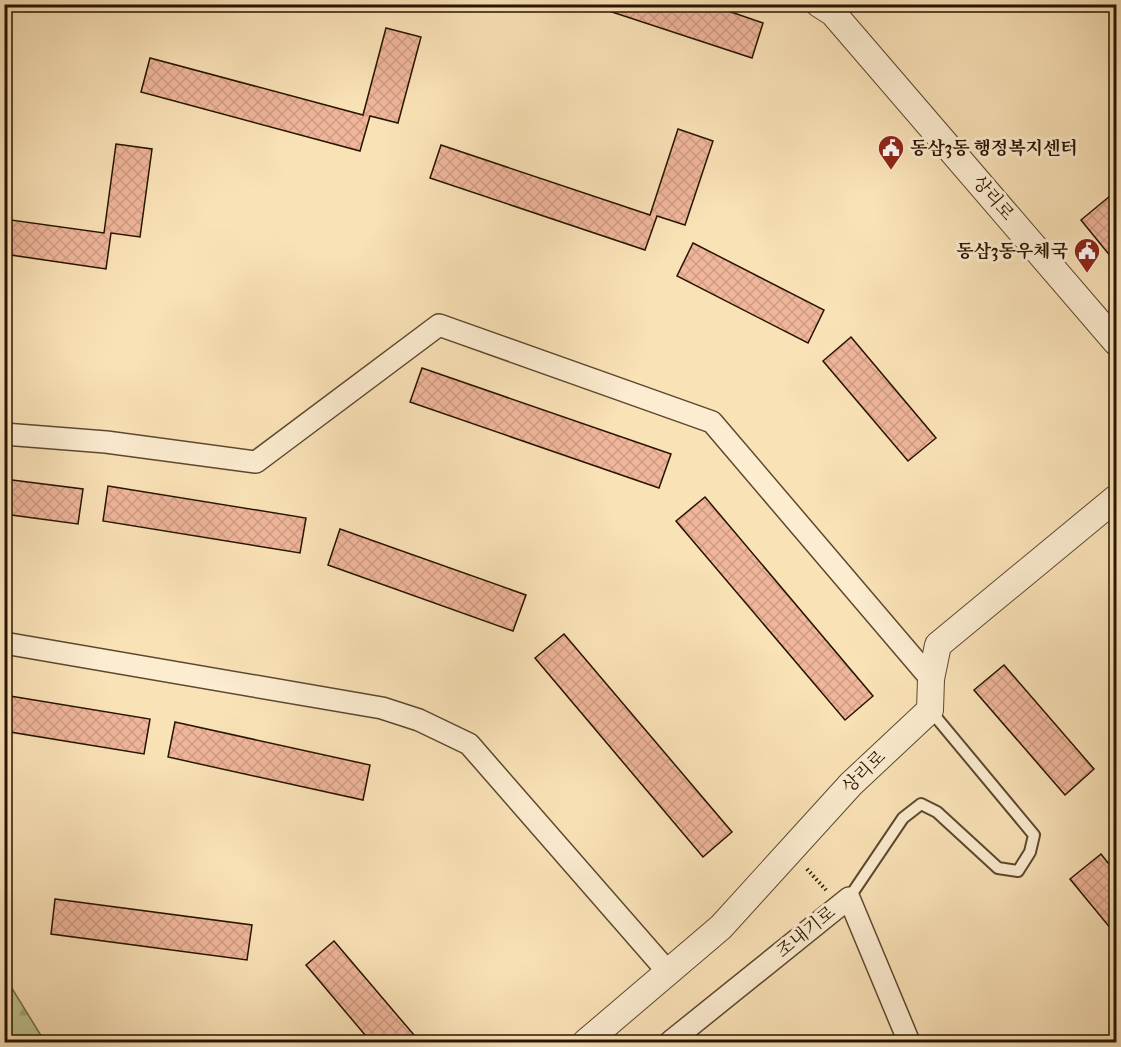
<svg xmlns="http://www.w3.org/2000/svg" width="1121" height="1047" font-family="'IM FELL French Canon','Noto Serif KR',serif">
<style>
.forest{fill:url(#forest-firs);stroke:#726c48;stroke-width:1.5}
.building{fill:url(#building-cross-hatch);stroke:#271401;stroke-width:1.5}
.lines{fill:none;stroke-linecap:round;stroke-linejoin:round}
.service-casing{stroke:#5c482e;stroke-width:14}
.minor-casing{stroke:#5c482e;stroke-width:24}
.tertiary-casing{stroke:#5c482e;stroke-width:28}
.path{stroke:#271401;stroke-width:4;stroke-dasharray:1.5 3;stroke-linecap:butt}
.service{stroke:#fcecd0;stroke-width:10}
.minor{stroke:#fcecd0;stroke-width:21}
.tertiary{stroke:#fcecd0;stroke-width:26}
.labels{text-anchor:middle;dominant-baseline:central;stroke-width:6;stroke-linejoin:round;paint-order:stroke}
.poi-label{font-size:18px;font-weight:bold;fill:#271401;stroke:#fcecd0;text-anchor:start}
.street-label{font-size:18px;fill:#271401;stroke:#fcecd0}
</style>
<defs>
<pattern id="forest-firs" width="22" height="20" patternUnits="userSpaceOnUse" patternTransform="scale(1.5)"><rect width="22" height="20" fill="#bec38e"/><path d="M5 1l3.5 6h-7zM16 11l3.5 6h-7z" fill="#a3a779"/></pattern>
<pattern id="building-cross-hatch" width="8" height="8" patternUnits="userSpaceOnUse" patternTransform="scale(1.5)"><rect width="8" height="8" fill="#f0b69b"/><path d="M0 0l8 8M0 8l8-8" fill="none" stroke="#ce9c84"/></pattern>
</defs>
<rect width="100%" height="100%" fill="#fae2b7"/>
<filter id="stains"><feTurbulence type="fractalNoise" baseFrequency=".00333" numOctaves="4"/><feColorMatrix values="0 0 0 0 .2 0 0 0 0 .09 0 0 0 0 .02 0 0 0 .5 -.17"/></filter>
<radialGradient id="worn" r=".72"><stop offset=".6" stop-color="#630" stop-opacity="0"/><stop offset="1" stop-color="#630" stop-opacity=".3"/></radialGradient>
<path class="forest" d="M4,977H5L45,1042H5Z"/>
<path class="building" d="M615,4H708L763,23L752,58L612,12Z
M386,28L421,37L398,123L370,116L360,151L141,92L150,58L363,115Z
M678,129L713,141L685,225L657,216L645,250L430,178L441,145L650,215Z
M116,144L152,149L140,237L111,233L106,269L4,254V219L104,233Z
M1110,196L1116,204V263L1081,220Z
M693,243L824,310L808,343L677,276Z
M851,337L936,438L908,461L823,361Z
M422,368L671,454L659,488L410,402Z
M4,479L83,489L78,524L4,514Z
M108,486L306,518L300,553L103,521Z
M705,497L873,696L845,720L676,521Z
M340,529L526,595L513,631L328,565Z
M564,634L732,832L703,857L535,658Z
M1004,665L1094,769L1065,795L974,690Z
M4,695L150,719L144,754L4,731Z
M175,722L370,765L363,800L168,757Z
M1101,854L1116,873V935L1070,879Z
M55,899L252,925L247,960L51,934Z
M334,941L420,1042H371L306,965Z"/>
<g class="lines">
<g class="service-casing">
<path id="service" d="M849,898L903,818L921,804L937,812L998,868L1018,871L1030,852L1034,835L930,710"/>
</g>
<g class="minor-casing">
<path id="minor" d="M4,434L106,442L256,462L439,325L712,422L931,679
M4,643L382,708L419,720L469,744L668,972
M670,1042L849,898L909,1042"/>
</g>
<g class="tertiary-casing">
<path id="tertiary" d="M819,4L833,13L1116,342
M586,1042L721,927L851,784L930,710L931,679L938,645L1116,498"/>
</g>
<path class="path" d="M807,869L826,890"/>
<use href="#service" class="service"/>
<use href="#minor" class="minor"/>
<use href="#tertiary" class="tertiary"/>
</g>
<defs>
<g id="civic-pin" transform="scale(1.35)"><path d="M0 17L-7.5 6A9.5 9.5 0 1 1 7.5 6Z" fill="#8f2418" stroke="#fcecd0"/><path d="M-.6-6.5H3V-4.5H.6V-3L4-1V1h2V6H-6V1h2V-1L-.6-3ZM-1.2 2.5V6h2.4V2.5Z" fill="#fff"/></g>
</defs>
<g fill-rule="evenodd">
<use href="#civic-pin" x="891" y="148"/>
<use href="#civic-pin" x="1087" y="251"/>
</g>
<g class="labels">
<g class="poi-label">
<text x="910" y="148">동삼3동 행정복지센터</text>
<text x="1068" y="251" text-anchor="end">동삼3동우체국</text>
</g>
<g class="street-label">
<text transform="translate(993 198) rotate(49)">상리로</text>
<text transform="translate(864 772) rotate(-44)">상리로</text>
<text transform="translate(806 932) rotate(-39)">조내기로</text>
</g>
</g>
<rect width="1121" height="1047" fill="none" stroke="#fae2b7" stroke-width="24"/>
<rect x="6" y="6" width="1109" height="1035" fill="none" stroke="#271401" stroke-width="3"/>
<rect x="12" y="12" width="1097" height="1023" fill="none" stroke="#271401" stroke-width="1.5"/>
<rect width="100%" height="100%" filter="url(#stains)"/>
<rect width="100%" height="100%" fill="url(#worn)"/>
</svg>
